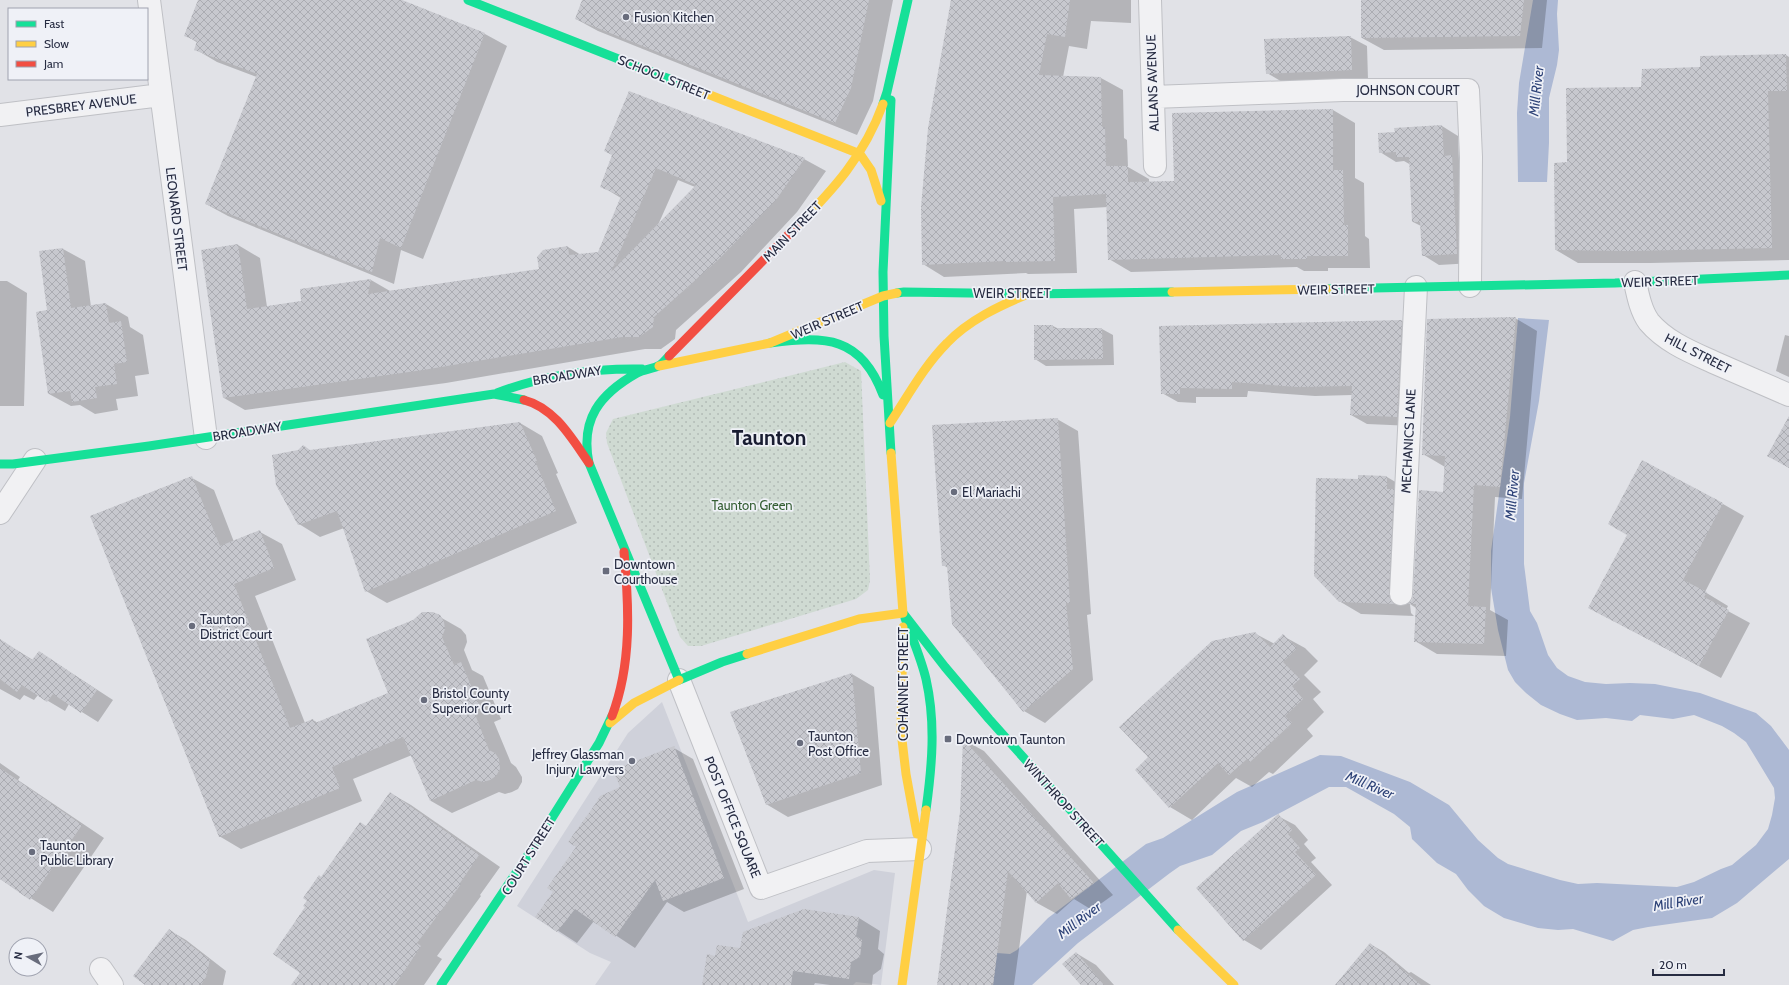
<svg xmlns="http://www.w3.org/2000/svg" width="1789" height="985" font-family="Cabin,sans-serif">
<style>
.built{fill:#cfd1da}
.park{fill:url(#park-dots)}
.water{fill:#adb9d4}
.shadow{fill:#0003;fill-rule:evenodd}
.building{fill:url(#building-cross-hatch);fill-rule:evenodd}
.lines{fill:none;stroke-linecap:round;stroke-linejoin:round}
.street-casing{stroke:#bfc0c5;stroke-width:24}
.street{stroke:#f1f1f3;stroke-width:22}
.fast{stroke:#16e098;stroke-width:9}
.slow{stroke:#ffcf43;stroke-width:9}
.jam{stroke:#f24e42;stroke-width:9}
.poi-dot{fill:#686c7c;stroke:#eff1f7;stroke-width:1.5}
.labels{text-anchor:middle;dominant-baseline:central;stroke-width:3.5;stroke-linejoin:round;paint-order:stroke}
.poi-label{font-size:13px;fill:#272c42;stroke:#eff1f7;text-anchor:start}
.street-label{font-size:13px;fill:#272c42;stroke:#eff1f7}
.park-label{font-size:13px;fill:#345e33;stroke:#eff1f7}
.water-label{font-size:14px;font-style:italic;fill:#2e4378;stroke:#eff1f7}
.town-label{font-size:21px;font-weight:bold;fill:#191d32;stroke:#eff1f7}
</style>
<defs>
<pattern id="park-dots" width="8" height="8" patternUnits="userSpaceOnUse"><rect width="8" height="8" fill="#cfdad2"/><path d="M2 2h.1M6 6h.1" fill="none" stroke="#b2bbb6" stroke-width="1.8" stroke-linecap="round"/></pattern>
<pattern id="building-cross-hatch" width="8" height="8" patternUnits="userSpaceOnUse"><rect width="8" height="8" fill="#c7c8ce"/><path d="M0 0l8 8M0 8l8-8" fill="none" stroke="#abacb2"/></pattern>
</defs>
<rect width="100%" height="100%" fill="#e1e2e7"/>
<path class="built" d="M662,702L748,922L874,870L895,873L881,985L856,982L853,985H595L611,962L590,953L517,906L628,733Z"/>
<path class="park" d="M845,362L861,371L870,580L868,590L856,599L701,646H688L680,637L607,443L606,433L613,419Z"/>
<path class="water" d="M1533,0H1558L1557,14L1559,50L1557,65L1549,98V143L1547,182H1518L1517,113L1519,83Z
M1518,318L1549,320L1539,401L1524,483V564L1530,611L1537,623L1548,655L1557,668L1568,676L1585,682L1606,684L1630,683L1655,684L1700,693L1756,713L1771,726L1789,750V859L1737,903L1712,918L1648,927L1633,930L1613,941L1573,929L1558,930L1538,928L1504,918L1484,906L1468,890L1456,874L1437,863L1412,839L1410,827L1394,814L1346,787H1329L1263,822L1241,831L1212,855L1180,866L1170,873L1078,943L1032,985H993L997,953L1010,954L1017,950L1048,918L1146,844L1163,838L1237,792L1320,755L1341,756L1410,782L1449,805L1478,840L1498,858L1508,864L1560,880L1578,884L1597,883L1677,887L1694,882L1721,869L1732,865L1756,845L1768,829L1772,815L1775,798L1774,788L1754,755L1746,742L1734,733L1722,726L1694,715L1673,719L1640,715L1632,721L1606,718L1577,720L1560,714L1541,705L1526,693L1515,682L1508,670L1498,630L1491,588V551L1510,417Z"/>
<path class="shadow" d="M199,0H400L485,34L507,46L423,259L401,250L394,284L228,216L206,204L257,77L217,62L195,49L198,43L185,35Z
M584,0H893L873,101L857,135L598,31L576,19Z
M951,0H1131V23L1091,21L1087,49L1069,46L1063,77L1101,78L1123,90L1124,138L1127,140L1128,167L1149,179V182H1176L1333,110L1355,123V178L1364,183L1365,236L1369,239L1370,268H1328V271H1304L1297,267L1131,272L1109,259L1108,207L1074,209L1077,273L1028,274L1026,273L944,277L923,264Z
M1362,0H1547L1542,48L1384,50L1362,38Z
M1350,37L1367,46L1368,79L1284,83L1267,73Z
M1786,55L1789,57V260L1651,263H1578L1556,250L1568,163L1642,88L1701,68V57Z
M629,92L804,159L826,171L797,212L741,272L676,330L675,339L661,349H645L446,383L245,410L224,398L238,245L260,258L267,307L302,302L371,280L390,291L540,270L568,247L581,255L599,253L621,198L601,186L613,155ZM678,180L695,187L658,225Z
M1442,126L1458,136L1459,161L1468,166L1473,263L1439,265L1423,255L1421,226L1413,222L1411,165L1404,161L1396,162L1380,152L1396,132Z
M63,249L85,261L91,307L106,304L128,317L130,327L143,335L149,374L135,376L138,396L116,399L118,410L95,414L80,405L71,406L49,394L48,311Z
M0,281H7L27,293L24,406H0Z
M1515,318L1537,331L1522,499L1495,497L1490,610L1508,620L1506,656L1437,654L1415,641L1416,608L1410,604L1411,613L1414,616L1361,614L1339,601L1359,480L1387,477L1409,490L1415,503L1410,603L1413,601L1444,493L1445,467L1423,454L1428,320Z
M1402,321L1418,330L1413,426L1367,424L1351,415L1352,395L1315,396L1248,391L1247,397H1196V403L1178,402L1162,393Z
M1053,326L1059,329H1102L1113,335L1114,365L1046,366L1035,359Z
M1785,335L1789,336V377L1776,371Z
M1057,419L1078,431L1091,614L1087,615L1093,680L1045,723L1024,711L948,568L943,565Z
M520,423L542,436L558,473L556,474L577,523L387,603L366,591L344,528L320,537L299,524L310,451Z
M192,478L214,490L234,542L260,532L282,544L296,580L255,596L305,723L313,720L318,723L390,694L433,613L461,629L466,635L467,642L464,650L472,670L483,676L501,719L494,722L511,763L516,767L522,777V782L518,789L512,792L505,794L499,792L452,813L431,801L412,755L353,779L362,801L241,849L219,836Z
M1723,504L1744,516L1705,592L1728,606L1726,610L1750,623L1721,678L1590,608Z
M1254,633L1275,644L1283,636L1305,648L1318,661L1304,675L1321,692L1313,699L1324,712L1307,729L1313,736L1273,774L1269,772L1252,787L1236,778L1192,820L1170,807L1149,757Z
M5,643L33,660L39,652L113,700L98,722L69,704L65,711L38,695L34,700L24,695L20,700L0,689V650Z
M852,674L874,687L882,785L788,817L766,804Z
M964,740L984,751L1113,895L1092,910L1074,899L1057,914L1037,903L1027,891L1014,985H938L961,812Z
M674,748L693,759L744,889L684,912L667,902L635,948L594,921L577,943L537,917L621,788Z
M0,763L20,777L18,780L104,838L53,912L0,879Z
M390,793L411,805L500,867L480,895L481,896L437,956L442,959L424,985H292L301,972L306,907L322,878L366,827Z
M1278,816L1295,825L1308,840L1304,844L1316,858L1311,862L1332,885L1261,950L1244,940L1197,889Z
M859,918L880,931L878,949L884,954L881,969L873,975L872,985H830L815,983L814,985H703L716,957Z
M169,930L186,940L226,971L223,985H147Z
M1370,944L1384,952L1409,973L1411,972L1431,985H1336Z
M1076,953L1096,965L1114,985H1082Z"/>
<path class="building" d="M198,0H402L485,33L401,248L380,238L372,272L205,204L257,74L194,50L197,41L184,36Z
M582,0H869L851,88L835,123L575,19Z
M951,0H1070L1065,37L1047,34L1039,75L1101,77L1102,127H1105L1106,166H1128V182L1174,181L1172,113L1333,109V170H1343L1344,225H1348V256H1307V259H1281V255L1108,260L1106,194L1053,197L1055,261L1005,262V261L922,265L921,207L928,128Z
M1361,0H1524L1520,36L1361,38Z
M1351,36L1352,70L1266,74L1264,39Z
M1786,54L1787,91H1768L1772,248L1629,251L1555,250L1554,163L1567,162L1566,88L1641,87L1642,69L1700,67V56Z
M629,91L805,158L776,200L719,259L654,317L653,327L639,337H622L423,370L223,398L201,250L238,244L247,309L301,301L300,289L371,279L368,294L539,269L537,257L543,250L568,246L569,255L598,252L621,196L600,187L612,155L604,151ZM656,168L696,185L611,272Z
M1442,125L1444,156L1452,155L1457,254L1422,256L1420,222H1412L1409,157H1396V152L1379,153L1378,133L1395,132L1394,128Z
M63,248L71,308L106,303L109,323L121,321L127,362L114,364L117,384L95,387L97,398L72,402L70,391L48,394L36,312L47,310L39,251Z
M1516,317L1500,487L1474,485L1468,606L1486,607L1484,644L1414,642L1416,604H1408L1412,600L1413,595L1419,490L1443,492L1445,456L1422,455L1427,319Z
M1402,320L1397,417L1350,415L1352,386L1298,387L1232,382V389L1180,388V394H1161L1159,326Z
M1034,325H1053V328H1102L1103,359L1034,360Z
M1789,416V468L1767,456Z
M1058,418L1070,603H1066L1073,669L1023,712L952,624L947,566H942L932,425Z
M520,422L537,461H535L556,511L365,592L337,511L298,525L276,485L272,455L298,450L303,445L310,450Z
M1642,460L1723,503L1683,580L1707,592L1704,597L1729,610L1699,666L1588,608L1627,535L1608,524Z
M1358,475L1387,476V489H1394L1389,593L1390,599L1394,604L1339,602L1314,576L1316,478L1358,479Z
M192,476L220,546L260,530L274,568L234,584L290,728L313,719L315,723L388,693L366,639L413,620L422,612H433L440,615L444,622L445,629L442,637L454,665L461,662L480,707L473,709L489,750L495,753L499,759L500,769L496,776L490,780L483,782L476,780L430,801L403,737L332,767L340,788L219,837L90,516Z
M1255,632L1270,647L1283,634L1297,648L1283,662L1300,679L1292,686L1303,699L1285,716L1292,723L1250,762L1247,759L1229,775L1218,763L1169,808L1135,770L1148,757L1119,727L1212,641Z
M0,639L32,660L39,651L97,690L81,713L53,694L47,702L22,685L17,692L0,679Z
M852,673L861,773L766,805L730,712Z
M963,739L1094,883L1071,899L1058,883L1036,903L1008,871L993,985H937L960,812Z
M674,746L724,878L663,901L655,880L615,937L575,909L557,932L535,917L553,892L547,888L576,847L568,842L596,803L600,796L620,787L613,770Z
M0,768L82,825L30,900L0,879Z
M390,792L479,855L460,883L461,884L417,943L421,946L395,985H291L300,973L273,954L305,907L303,906L307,901L303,898L319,875L321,877L360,822L366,826Z
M1278,814L1292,830L1288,834L1300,848L1295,852L1316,875L1243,941L1196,888Z
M804,909L859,917L856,936L862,940L860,957L851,962L849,979L793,971L791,985H702L707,954L715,956L717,945L740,948L743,932Z
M169,929L210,960L206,977L201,985H145L133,976Z
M1370,943L1421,985H1335Z
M1076,952L1104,985H1081L1062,964Z"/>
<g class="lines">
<g class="street-casing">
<path id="street" d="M149,0L206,438
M1150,0L1155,166
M1153,97L1343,90H1468L1471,157L1470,286
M0,115L161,95
M1635,282C1638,296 1641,311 1649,322C1666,342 1691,352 1713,362C1738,373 1764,384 1789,395
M0,513L35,460
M1401,594L1416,287
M679,680L761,888L867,851L920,849
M101,969L112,985"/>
</g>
<use href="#street" class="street"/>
<path class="fast" d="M468,0L705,93
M891,100L883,272L884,336L891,453
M883,104L887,92L908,0
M1327,289L1615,283L1789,275
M897,293L904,292L1028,294L1172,292
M770,343C826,336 861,336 883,395
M669,356C666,359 663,363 660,365C654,369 644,369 637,373C600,394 580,419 589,463L679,680L722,662L747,654
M497,393C544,375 592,368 642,369
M0,464H13L149,446L494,394L524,400
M903,613L945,667L989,719L1178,930
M905,618C912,638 921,658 926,679C936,723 932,766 926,810
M441,985L538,840L599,743L612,716"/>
<path class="slow" d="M705,93L860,154
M860,154L871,170L881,201
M796,227C834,189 864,156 883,104
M1172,292L1327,289
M659,366L770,343L883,296L897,293
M890,423C908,396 924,366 947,343C969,320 999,306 1028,294
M891,453L903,613
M903,627L901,731L906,774L917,834
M747,654L859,619L903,613
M610,723L634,703L679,680
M1178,930L1234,985
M902,985L926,810"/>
<path class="jam" d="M669,356L796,227
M524,400C555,408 572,439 589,463
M612,716C632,664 629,606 624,552"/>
</g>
<g class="poi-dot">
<circle cx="626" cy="17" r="4"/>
<circle cx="954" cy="492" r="4"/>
<rect x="602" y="567" width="8" height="8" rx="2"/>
<circle cx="192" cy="626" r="4"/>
<circle cx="424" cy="700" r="4"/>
<rect x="944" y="735" width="8" height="8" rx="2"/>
<circle cx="800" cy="743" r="4"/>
<circle cx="632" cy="761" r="4"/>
<circle cx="32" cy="852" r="4"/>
</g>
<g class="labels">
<g class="poi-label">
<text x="634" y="17">Fusion Kitchen</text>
<text x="962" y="492">El Mariachi</text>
<text x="614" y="564">Downtown<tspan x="614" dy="15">Courthouse</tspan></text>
<text x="200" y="619">Taunton<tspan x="200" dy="15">District Court</tspan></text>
<text x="432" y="693">Bristol County<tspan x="432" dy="15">Superior Court</tspan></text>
<text x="808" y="736">Taunton<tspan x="808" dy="15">Post Office</tspan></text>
<text x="956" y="739">Downtown Taunton</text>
<text x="624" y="754" text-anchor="end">Jeffrey Glassman<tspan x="624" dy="15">Injury Lawyers</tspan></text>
<text x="40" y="845">Taunton<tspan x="40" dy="15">Public Library</tspan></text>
</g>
<g class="street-label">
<text transform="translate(664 77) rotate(22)">SCHOOL STREET</text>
<text transform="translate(1152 83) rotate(-92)">ALLANS AVENUE</text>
<text x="1408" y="90">JOHNSON COURT</text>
<text transform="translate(81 105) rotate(-7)">PRESBREY AVENUE</text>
<text transform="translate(177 219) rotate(83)">LEONARD STREET</text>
<text transform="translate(792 231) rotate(-46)">MAIN STREET</text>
<text transform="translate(1660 281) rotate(-2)">WEIR STREET</text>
<text transform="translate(1336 289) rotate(-1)">WEIR STREET</text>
<text x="1012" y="293">WEIR STREET</text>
<text transform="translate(827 320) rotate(-23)">WEIR STREET</text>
<text transform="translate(1698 353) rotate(27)">HILL STREET</text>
<text transform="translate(567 375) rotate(-9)">BROADWAY</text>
<text transform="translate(247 431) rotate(-9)">BROADWAY</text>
<text transform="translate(1408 441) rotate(-87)">MECHANICS LANE</text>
<text transform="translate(903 684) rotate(-90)">COHANNET STREET</text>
<text transform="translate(1064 803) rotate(48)">WINTHROP STREET</text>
<text transform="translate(733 817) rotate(68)">POST OFFICE SQUARE</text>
<text transform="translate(528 856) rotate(-58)">COURT STREET</text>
</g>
<g class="park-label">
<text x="752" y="505">Taunton Green</text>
</g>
<g class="water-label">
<text transform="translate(1536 91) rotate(-84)">Mill River</text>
<text transform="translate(1512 495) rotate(-85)">Mill River</text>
<text transform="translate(1370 785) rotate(23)">Mill River</text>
<text transform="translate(1678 902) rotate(-9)">Mill River</text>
<text transform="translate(1079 920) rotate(-37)">Mill River</text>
</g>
<g class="town-label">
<text x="769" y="437">Taunton</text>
</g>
</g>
<rect x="8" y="8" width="140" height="72" fill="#eff1f7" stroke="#9fa2af"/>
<rect x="16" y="21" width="20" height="6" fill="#16e098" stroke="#9fa2af"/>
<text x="44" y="28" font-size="12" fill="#272c42">Fast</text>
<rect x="16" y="41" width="20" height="6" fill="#ffcf43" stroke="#9fa2af"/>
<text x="44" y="48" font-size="12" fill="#272c42">Slow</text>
<rect x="16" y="61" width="20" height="6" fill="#f24e42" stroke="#9fa2af"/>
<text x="44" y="68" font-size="12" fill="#272c42">Jam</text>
<g transform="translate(28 957) rotate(278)"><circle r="19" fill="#eff1f7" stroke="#9fa2af"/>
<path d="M0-3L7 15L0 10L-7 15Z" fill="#686c7c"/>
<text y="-6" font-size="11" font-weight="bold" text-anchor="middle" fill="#272c42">N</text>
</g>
<path d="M1653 969v6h71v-6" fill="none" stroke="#272c42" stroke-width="2"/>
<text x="1659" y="969" font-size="12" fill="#272c42" stroke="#eff1f7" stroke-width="3" paint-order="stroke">20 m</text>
</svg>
